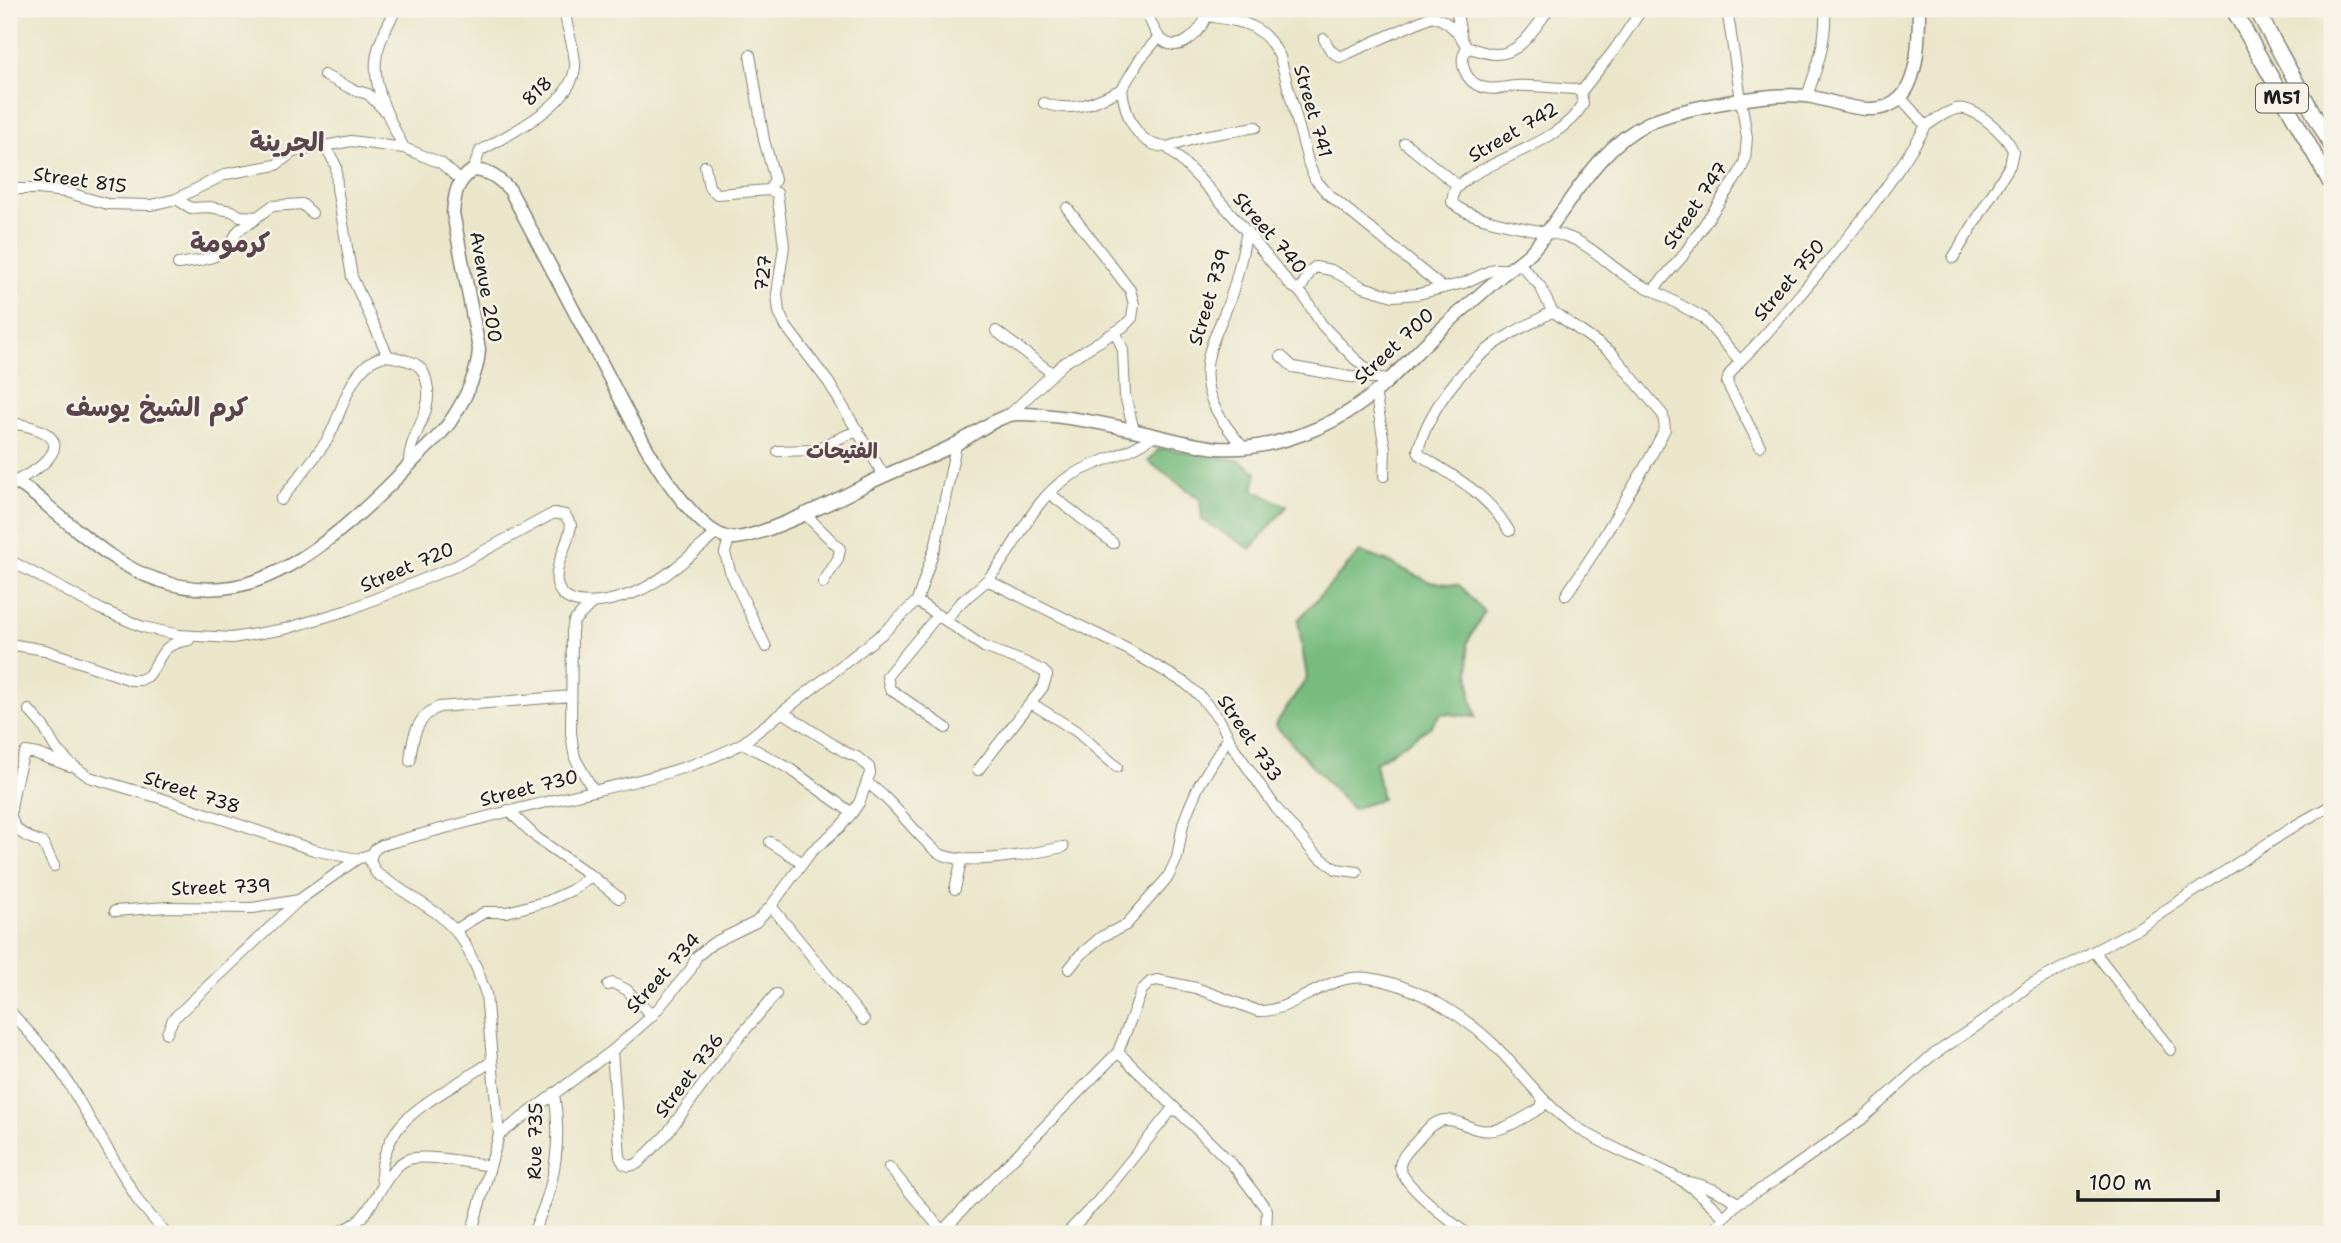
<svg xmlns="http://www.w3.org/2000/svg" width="2341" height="1243" font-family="'Shantell Sans','Playpen Sans Arabic',sans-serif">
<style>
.forest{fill:#77bb7e;stroke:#4a6c4d;stroke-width:2}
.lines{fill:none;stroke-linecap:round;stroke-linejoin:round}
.minor-casing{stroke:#848173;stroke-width:12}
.major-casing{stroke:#848173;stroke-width:15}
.highway-casing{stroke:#848173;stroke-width:17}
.minor{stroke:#fff;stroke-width:10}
.major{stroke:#fff;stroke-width:12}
.highway{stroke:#fff;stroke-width:14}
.labels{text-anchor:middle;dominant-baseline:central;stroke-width:5;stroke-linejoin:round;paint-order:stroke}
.shield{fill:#f7f3e8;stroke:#5e5c59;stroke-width:2}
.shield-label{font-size:18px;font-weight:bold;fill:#1c1c1c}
.street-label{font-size:19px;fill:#1c1c1c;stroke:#f7f3e8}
.neighbourhood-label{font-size:21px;font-weight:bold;fill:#5b454d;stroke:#f7f3e8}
.district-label{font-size:26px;font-weight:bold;fill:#5b454d;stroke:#f7f3e8}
</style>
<rect width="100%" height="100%" fill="#f7f3e8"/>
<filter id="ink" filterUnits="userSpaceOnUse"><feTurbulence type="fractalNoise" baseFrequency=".0143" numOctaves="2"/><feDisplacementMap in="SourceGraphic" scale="14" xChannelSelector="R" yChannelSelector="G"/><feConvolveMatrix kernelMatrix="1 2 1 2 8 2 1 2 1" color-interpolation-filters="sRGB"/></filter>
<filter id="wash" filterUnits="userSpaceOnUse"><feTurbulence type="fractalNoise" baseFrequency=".00686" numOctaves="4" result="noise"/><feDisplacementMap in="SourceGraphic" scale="28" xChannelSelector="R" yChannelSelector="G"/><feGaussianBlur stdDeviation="1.57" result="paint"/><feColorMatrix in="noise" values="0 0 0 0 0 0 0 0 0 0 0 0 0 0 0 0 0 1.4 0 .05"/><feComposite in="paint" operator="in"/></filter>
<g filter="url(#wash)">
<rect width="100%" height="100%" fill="#ebe6ca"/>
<path class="forest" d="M1160,448L1238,460L1257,472L1253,490L1287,506L1251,549L1202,520L1200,499L1148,461Z
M1360,552L1386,561L1430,582L1459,585L1484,612L1467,643L1471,696L1476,717L1441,713L1430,727L1375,763L1382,799L1352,809L1275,725L1307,678L1298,620Z"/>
</g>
<g filter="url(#ink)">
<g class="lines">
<g class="minor-casing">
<path id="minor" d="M396,9C388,25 378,42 376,60C373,90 391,123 404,148
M1144,9C1150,17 1153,31 1160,38C1179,57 1199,33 1207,16L1203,9
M1456,9L1461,35
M1642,9L1615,49L1581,92L1583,104C1565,136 1517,151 1486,168C1474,174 1462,180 1454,191L1452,202C1467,221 1540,230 1565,236C1596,245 1619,279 1653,290L1682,257L1740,172L1745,160L1747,138L1727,9
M9,10L12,9
M1207,16C1243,22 1262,22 1280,57L1309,165L1315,179L1328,194L1443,288
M1324,39L1331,51L1340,57L1432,16C1449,21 1459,32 1467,48C1477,49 1486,54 1495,54C1521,55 1535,27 1549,9
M1467,48C1457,62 1466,82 1482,87C1493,91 1504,87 1515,86C1535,85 1555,88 1575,89L1581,92
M750,55L764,140L775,180L769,190L777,193L784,246L777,294L779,312L785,325L829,383L884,476
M324,75L354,90L368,94L385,111
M1122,89L1140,59L1159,37
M1807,96C1817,68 1827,39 1825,9
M1044,103C1073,114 1095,102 1122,89C1125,116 1137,146 1167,147C1213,189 1252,238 1291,286L1298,290C1306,285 1306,273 1315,267L1331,270L1363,287L1393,296L1418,294L1464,283L1494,269H1510
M1926,126C1935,120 1945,112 1956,109C1974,105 2007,135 2013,151L2010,165L1953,258
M1405,143L1458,186
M322,146L331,156L336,166L337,188L352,277L388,356
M1167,147L1203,136L1256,127
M705,166L709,187L717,194L769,190
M473,170L480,151C509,134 572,105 575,67C576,48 565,28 565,9
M9,189H38L66,192L107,204L151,205L176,199L226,174L276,165L293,152L351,141L404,148L441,163L460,180
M176,199L191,208L209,207L232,211L240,216L257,217L272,206L302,204L312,213
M1519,263L1540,286L1552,311L1612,353L1663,415L1665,429L1650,458L1595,551L1566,595
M178,264C196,261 218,260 230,245C234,240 235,234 239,230C245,224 252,224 257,217
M1298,290L1305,298L1322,325L1355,359L1378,378L1391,379
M1653,290L1702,317L1740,361C1767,335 1791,305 1815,277C1856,228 1894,181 1926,126L1901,98
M996,331L1052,373
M1116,333L1123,350L1125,396L1134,430
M1281,356L1293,367L1350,377L1377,378
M1740,361L1729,375L1727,383L1760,446
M1375,392L1385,448L1384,476
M1010,414L1064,363L1123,327L1132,318L1134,304L1130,290L1067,208
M9,423C30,425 74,435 44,463C36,471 24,476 15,482
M1243,447C1218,418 1198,390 1210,350C1215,333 1224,316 1230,299C1238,277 1242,254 1247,231
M778,451L814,450L858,430
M1049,493L1113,543
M281,500C296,480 313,461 327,440C343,415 347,368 381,357C389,354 400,359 408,361C422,364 426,375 428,389C431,417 407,438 409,466
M804,513L840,549L838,559L823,583
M1509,531C1487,493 1456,478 1420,455L1418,450C1431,404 1468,359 1509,335C1523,326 1539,321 1552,311
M729,538L725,553L730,571L766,647
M9,560L100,609L143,627L179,635L232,638L285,629L348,610L456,566L554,513L565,515L571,525C569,544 554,564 557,583C564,617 622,599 643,589C670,575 694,552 717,533
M987,580L1127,649L1185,683L1199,695L1219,719L1234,748L1276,808L1314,853L1336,869L1357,872
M917,601L984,647L1027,663L1043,671L1047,675L1043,687L978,770
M592,603L574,621L572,631L571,733L573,747L575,758L593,790
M938,615L887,676L890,689L946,728
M947,620C958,600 973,595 988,579C1018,547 1029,503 1067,478C1095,460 1128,456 1154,435
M9,644L45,650L131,680H140L148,676C164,656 158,645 189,640
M1031,703L1076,731L1117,767
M29,710L43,726L56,749L70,763L89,777L160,798L314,850L357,859L372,854
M743,743L790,769L852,813
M410,761C412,739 416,716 439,707L571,696
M867,783C894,801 911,830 936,851C958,869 1036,853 1063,847
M508,810L537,838L593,877L619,898
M770,842L803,863
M54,866L43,843C33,839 20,835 15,826C12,822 10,815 11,810C12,800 20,758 26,752L37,754L70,766
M955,889L962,858
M771,906L864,1020
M115,911L167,907L253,908L299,900L357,859
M455,930L485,912H507L548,901L572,890L591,876
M2094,951L2171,1050
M1069,969L1080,955L1101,937L1126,925L1168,877L1177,858L1183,824L1189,808L1199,785L1228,738
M608,985L613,983L627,990L652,1016
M9,1010L51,1057L66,1079L139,1202L166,1234
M167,1033L173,1019L299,900
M612,1051L620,1157L624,1164L629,1166L637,1164L666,1135L729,1049L776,994
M1118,1052L1232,1164L1267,1210L1266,1234
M499,1135L612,1051L652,1016L691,969L696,957L713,943L756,922L771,906L811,852L840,827L852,813L859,803L870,773L869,767L857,757L845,752L784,713
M889,1167L942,1231
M1684,1181C1705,1185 1721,1191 1738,1203
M383,1186C377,1167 388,1140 401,1125C420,1102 467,1079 492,1061
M535,1228C556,1184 562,1141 554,1093
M333,1234C343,1230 353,1226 361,1218C376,1203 389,1165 409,1159C427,1154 470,1163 490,1166
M471,1234L499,1135L486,994L477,969L465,944L455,930L438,914L376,873L370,861L372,854L375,849L382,845C441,829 499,813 559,799C620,784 687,773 743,743L883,633L917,601L936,544L956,445
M939,1234L1118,1052L1142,990L1150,982L1157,980L1196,988L1258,1011C1293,1013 1325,973 1368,978C1416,984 1472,1020 1504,1055C1527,1080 1547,1107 1575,1126C1607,1148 1646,1160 1679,1179C1696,1189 1710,1204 1724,1217
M1066,1234L1098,1201L1173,1108
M1467,1234C1453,1223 1398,1182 1400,1165C1402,1156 1410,1148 1416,1142C1424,1133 1432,1121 1445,1120C1456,1119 1466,1126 1476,1129C1500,1136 1522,1118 1541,1108L1543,1100
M1712,1234L1724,1217L1738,1203L1774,1181L1862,1119L1930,1057L1988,1018L2028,986L2138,928L2296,825L2332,805"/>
</g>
<g class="major-casing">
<path id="major" d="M9,273L11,292L9,300
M9,479C26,486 42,501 56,513C87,538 120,568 158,580C190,591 226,592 258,580C316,559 374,502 417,457C428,446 441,435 450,422C464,401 478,375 479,349L453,213C455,193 456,182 473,170C490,171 498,178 510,190C540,247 571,305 601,362C617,392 632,423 649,452C663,476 701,534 730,538C754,541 843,497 867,484C895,470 924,460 952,446C970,438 998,414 1018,414C1057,414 1098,422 1137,431C1164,437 1190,445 1218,448C1262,451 1314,434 1350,411C1385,389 1410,357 1440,330C1460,312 1481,294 1502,275C1512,267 1522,261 1531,252C1568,210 1595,148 1648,123C1680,108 1778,90 1812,97C1838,102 1877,121 1900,98C1919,80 1919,33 1919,9"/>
</g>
<g class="highway-casing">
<path id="highway" d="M2233,9L2332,186
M2256,9L2332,147"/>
</g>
<use href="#minor" class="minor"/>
<use href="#major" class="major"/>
<use href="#highway" class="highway"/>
</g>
</g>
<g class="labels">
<rect class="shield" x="2256" y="83.5" width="52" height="29" rx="5"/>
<g class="shield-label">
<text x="2282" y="98">M51</text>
</g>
<g class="street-label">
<text transform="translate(537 91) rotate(-44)">818</text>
<text transform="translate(1313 111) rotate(74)">Street 741</text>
<text transform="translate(1513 132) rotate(-30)">Street 742</text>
<text transform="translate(80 180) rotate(8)">Street 815</text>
<text transform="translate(1695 205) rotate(-56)">Street 747</text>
<text transform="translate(1270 233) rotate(49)">Street 740</text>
<text transform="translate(763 273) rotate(-83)">727</text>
<text transform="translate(1789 280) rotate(-50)">Street 750</text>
<text transform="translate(486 287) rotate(80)">Avenue 200</text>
<text transform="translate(1209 297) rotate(-73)">Street 739</text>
<text transform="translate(1394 346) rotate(-43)">Street 700</text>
<text transform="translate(407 567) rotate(-23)">Street 720</text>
<text transform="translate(1250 738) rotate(56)">Street 733</text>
<text transform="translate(529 788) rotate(-14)">Street 730</text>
<text transform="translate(192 792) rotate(18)">Street 738</text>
<text transform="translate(221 887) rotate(-2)">Street 739</text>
<text transform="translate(663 973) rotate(-48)">Street 734</text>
<text transform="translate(689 1075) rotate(-53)">Street 736</text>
<text transform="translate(535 1141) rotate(-89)">Rue 735</text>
</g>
<g class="neighbourhood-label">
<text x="842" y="451">الفتيحات</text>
</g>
<g class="district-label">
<text x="287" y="141">الجرينة</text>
<text x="230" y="242">كرمومة</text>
<text x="157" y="406">كرم الشيخ يوسف</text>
</g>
</g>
<rect width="2341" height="1243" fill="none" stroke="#f7f3e8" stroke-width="35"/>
<path d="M2078 1190v10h140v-10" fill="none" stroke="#1c1c1c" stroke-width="3.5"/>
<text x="2089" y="1190" font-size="21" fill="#1c1c1c" stroke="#f7f3e8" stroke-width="5" paint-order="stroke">100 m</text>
</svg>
